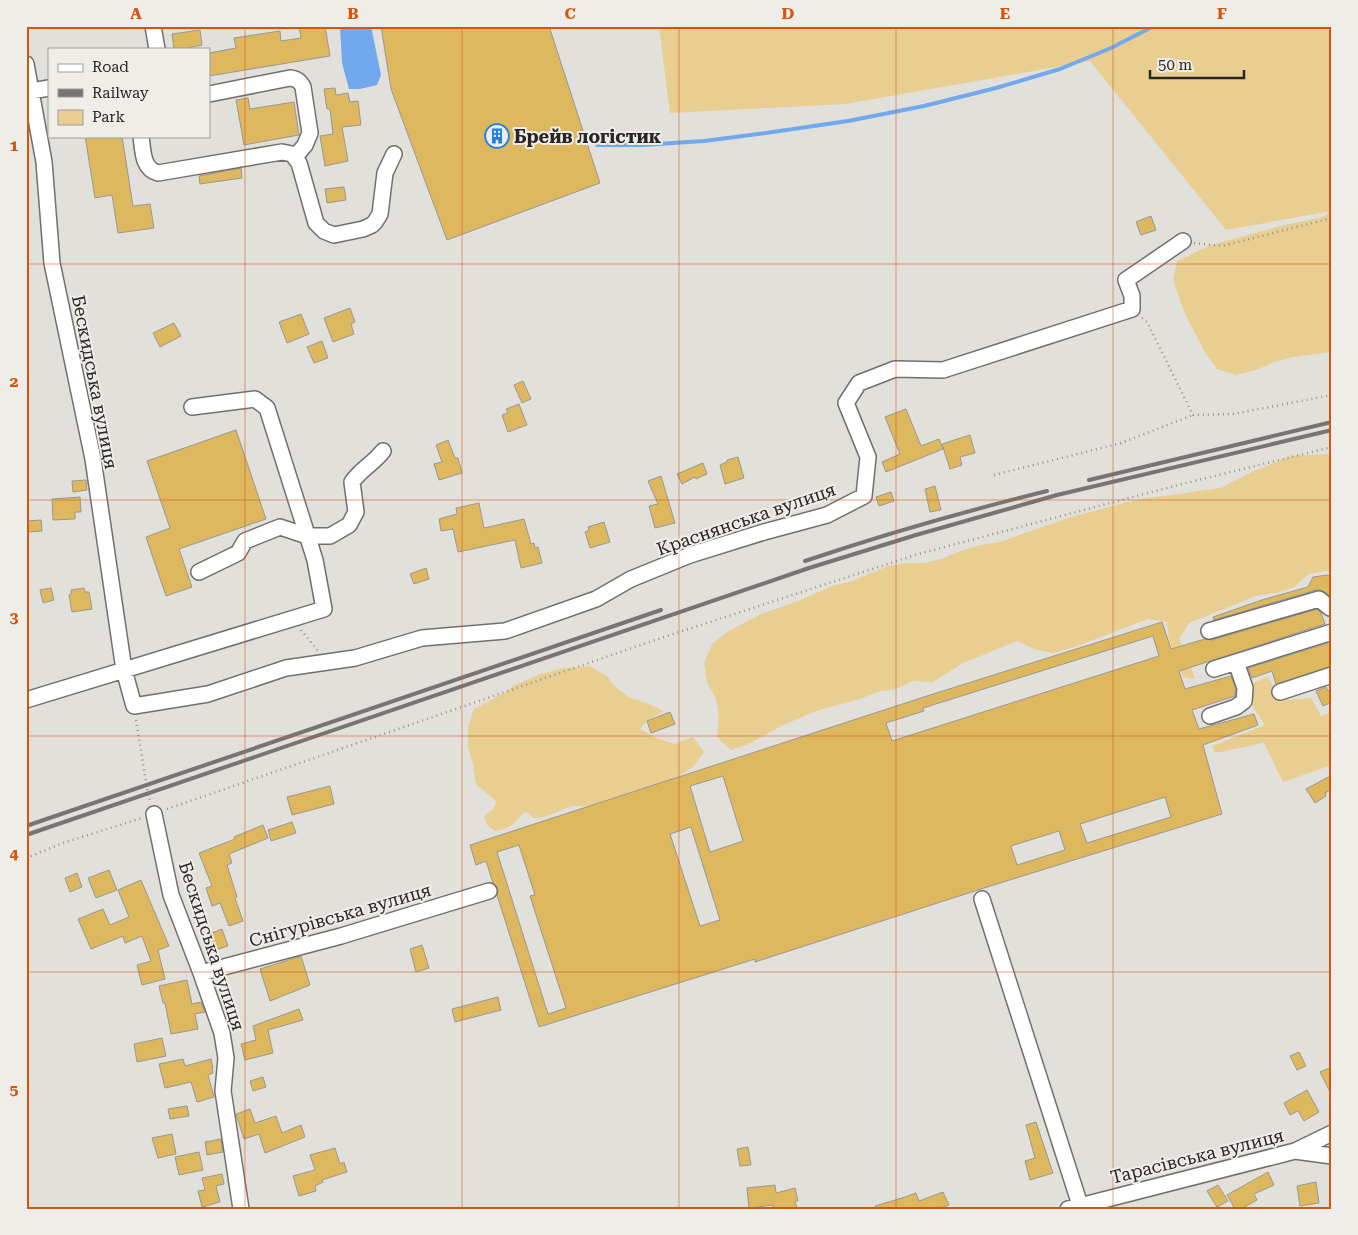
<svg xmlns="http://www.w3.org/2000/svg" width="1358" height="1235" font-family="'Roboto Serif',serif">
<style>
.green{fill:#e8ce91}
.water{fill:#72a9ee}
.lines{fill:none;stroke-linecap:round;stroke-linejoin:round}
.stream{stroke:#72a9ee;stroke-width:4}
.building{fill:#ddb85e;stroke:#9a9894;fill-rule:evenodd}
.minor-casing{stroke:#72706c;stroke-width:18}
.path{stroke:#93928e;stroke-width:2.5;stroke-dasharray:1 4;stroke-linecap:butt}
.minor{stroke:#fff;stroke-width:15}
.rail{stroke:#777572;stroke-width:4}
.grid{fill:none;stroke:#d5540e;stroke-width:1;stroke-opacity:0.55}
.labels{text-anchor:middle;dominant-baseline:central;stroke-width:4;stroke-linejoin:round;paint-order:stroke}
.poi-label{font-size:18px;font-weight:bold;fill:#282725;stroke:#efede8;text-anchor:start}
.street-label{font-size:18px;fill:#282725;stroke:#efede8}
.neatline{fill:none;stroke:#d5540e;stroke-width:2}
.grid-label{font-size:16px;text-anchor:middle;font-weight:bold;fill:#d5540e}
</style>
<rect width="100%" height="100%" fill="#e2e0db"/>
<path class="green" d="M659,26H1332V352L1293,357L1274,362L1256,370L1236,375L1217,369L1206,354L1186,316L1173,280L1177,261L1211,245L1285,225L1323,217L1331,211L1226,230L1090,61L845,104L670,113Z
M1332,454V570L1309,574L1294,587L1276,593L1256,596L1189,623L1179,639L1187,655L1195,679L1183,677L1169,641L1167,622L1148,619L1072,648L1052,653L1034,649L1017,641L963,663L933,682L913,681L896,689L880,691L860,699L819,710L783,725L749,744L731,750L717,737L719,718L716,699L707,682L704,663L712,644L727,632L761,614L798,601L832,586L852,581L888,566L906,563H925L944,558L963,550L981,545L1000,542L1071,517L1124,503L1142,499L1221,488L1256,470L1291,456Z
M589,666L607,676L613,685L628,697L646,703L664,711L647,721L640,729L656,738L674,744L693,737L704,752L693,767L677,777L660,785L592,806H573L544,817L534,818L526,812C512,822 515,828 495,831L487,825L484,816L492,810L497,802L476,784L473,765L468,746V727L474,709L506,692L513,686L541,674L560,669Z
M1268,677L1273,686L1285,688L1289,700L1311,698L1321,716L1332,712V765L1283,782L1264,743L1215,753L1212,746L1265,725C1255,709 1246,704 1252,683Z"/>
<path class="water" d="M340,26H371L381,75L377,85L360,89H349L342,63Z"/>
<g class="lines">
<path class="stream" d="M597,145H643L704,141L773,132L848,121L924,106L996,88L1060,69L1111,48L1154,26"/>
</g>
<path class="building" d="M299,26H325L330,56L209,76V53L236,48L234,38L280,31L281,41L301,38Z
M381,26H549L600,183L447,240L391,89Z
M200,30L202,45L183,49H174L172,34Z
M335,88L336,95L348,93L350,102L358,101L361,125L342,127L348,161L325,166L320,136L333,134L330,109H327L324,89Z
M248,98L250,109L294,102L299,135L244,145L236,100Z
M85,136H122L133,206L150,204L154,228L118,233L112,195L95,198Z
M241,168L242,178L200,184L199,176Z
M344,187L346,200L327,203L325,189Z
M1151,216L1156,230L1141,235L1136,222Z
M350,308L355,322L351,324L354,334L333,342L324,318Z
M301,314L309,334L287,343L279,322Z
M174,323L181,336L160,347L153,333Z
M322,341L328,358L314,363L307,347Z
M523,381L531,399L522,403L514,385Z
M519,404L527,425L508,432L502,415L508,413L506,409Z
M906,409L921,446L939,439L943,449L886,472L882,462L900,454L885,417Z
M236,430L266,519L179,549L192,587L166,596L146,537L170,528L147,461Z
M970,435L975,453L960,457L962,465L950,469L942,444Z
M448,440L455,458H458L462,473L439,480L434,464L442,462L436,445Z
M738,457L744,478L725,484L720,465L727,462V460Z
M703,463L707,474L696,479L695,477L682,484L677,474Z
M661,476L675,523L655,528L649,506L658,504L648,481Z
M86,480L87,490L73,492L72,481Z
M935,486L941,510L930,512L925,489Z
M891,492L894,501L879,506L876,497Z
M80,497L81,512H75V519L53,520L52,499Z
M479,503L484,528L524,519L531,544L534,543L535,548L538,547L542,563L521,568L515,540L458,552L453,529L441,531L439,519L457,514L456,508Z
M41,520L42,531L28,532L27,521Z
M604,522L610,542L590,548L585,532L589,530L588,527Z
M426,568L429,579L414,584L410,574Z
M1327,575L1332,577V597L1325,592L1320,590H1316L1214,620L1213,617L1265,599L1308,587L1313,577Z
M51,588L54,600L43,603L40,590Z
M84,588L85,592H89L92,609L72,612L69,595L71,594V590Z
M1317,609L1321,613L1325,624L1179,671L1185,689L1231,676L1236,689L1235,696L1192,710L1199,729L1254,714L1258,725L1203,745L1222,814L984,888L755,962V959L539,1027L497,895L498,888L493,883L486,861L476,865L470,845L930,695L1162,622L1171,649L1205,639L1212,640ZM1153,636L1159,656L892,741L886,723L924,711L923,708ZM723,776L743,841L710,852L690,786ZM1165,797L1171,817L1087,843L1080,824ZM691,827L720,920L700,926L670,834ZM1059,831L1065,850L1017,865L1011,846ZM519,845L535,895L530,896L566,1008L548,1014L497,852Z
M1331,642L1332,666L1276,684L1272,671L1252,678L1248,668Z
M1326,687L1328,691L1332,689V702L1323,706L1316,691Z
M670,712L675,724L651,733L647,721Z
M1332,775V789L1325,793L1326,796L1315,803L1306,789Z
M330,786L334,804L292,815L287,797Z
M292,822L296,833L271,841L268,830Z
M263,825L268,838L229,854L232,863L227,865L237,897L235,898L243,921L229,926L220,903L212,906L206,888L212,886L199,853L235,839L234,837Z
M109,870L117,890L96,898L88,878Z
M77,873L82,887L70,892L65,878Z
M141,880L169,946L158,950L165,979L142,985L137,965L151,961L142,936L125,943L123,936L91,949L78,919L103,909L110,925L129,917L118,890Z
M222,929L228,946L215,950L209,934Z
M422,945L429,968L416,972L410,949Z
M301,956L310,985L270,1001L260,969Z
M187,980L192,1004L201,1002L205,1012L195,1014L198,1029L171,1034L165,1003H163L159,986Z
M498,997L501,1010L455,1022L452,1009Z
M299,1009L303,1020L268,1030L273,1053L245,1060L241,1044L256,1040L253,1026Z
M162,1038L166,1056L137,1062L134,1044Z
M1299,1052L1306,1066L1297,1070L1290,1056Z
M183,1059L185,1066L211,1059L213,1068H212L213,1073L208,1075L214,1097L197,1102L191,1082L165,1088L159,1064Z
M1332,1067V1096L1320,1072Z
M263,1077L266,1087L253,1091L250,1081Z
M1307,1090L1319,1112L1304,1121L1298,1111L1290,1115L1284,1103Z
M187,1106L189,1116L170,1119L168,1109Z
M250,1109L255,1123L276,1116L282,1133L301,1125L305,1137L265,1153L259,1134L244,1139L236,1114Z
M1036,1122L1053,1173L1030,1180L1025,1161L1035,1158L1026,1125Z
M172,1134L176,1154L158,1158L152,1138Z
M221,1139L223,1152L207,1155L205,1142Z
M748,1147L751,1165L740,1166L737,1149Z
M335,1148L340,1164L344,1162L347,1172L322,1180L323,1182L315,1186L316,1191L299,1196L293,1176L315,1170L310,1155Z
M199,1152L203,1170L179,1175L175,1157Z
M1268,1172L1274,1185L1254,1194L1257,1200L1241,1209H1235L1227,1195Z
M222,1174L224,1184L216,1186L220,1202L202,1207L198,1191L205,1190L202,1178Z
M1316,1182L1319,1203L1300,1206L1297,1186Z
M775,1185L776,1193L795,1188L798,1201H795L797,1209H773V1205L749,1208L747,1188Z
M1218,1185L1228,1201L1217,1207L1207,1191Z
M943,1192L949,1205L938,1209H876L875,1206L902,1198L916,1193L919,1201Z"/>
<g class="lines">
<g class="minor-casing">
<path id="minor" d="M153,26L157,49
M26,64L44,162L52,263L93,459L124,670L134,706L208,694L286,668L355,658L422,638L505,631L596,599L631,579L690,555L764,532L827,515L864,496L868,457L846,403L859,383L895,369L943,370L1132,309V296L1126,280L1183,241
M31,91L49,88
M209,94L290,78C297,79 300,81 303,87L310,133L305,145L295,157
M141,136C143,150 142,169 158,173L282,152L292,154L299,163L316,223L324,231L334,235L363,229L372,225L375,222L380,214L385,173L394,154
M199,572L238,553L245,541L280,527L307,536H330L349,525L356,512L352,482C362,468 373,464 383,451
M1209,631L1319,599L1330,608L1332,607
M1214,669L1332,632
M1280,692L1332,675
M26,700L324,609L315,560L267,408L255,399L192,407
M1210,716L1236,707L1244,701L1245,688L1236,662
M154,814L171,895L201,973L222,1033L226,1058L223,1091L241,1209
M982,899L1080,1205
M201,973L341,936L489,891
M1295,1151L1332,1156
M1068,1209L1295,1151L1332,1133"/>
</g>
<path class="path" d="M1194,243L1222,246L1332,218
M1142,318L1147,322L1193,415L1233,414L1332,395
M994,475L1121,443L1193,415
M301,630L318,651
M136,720L148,794L151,803
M167,809L658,639L918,554L1182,484L1332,447
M26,858L63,843L142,818"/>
<use href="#minor" class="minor"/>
<path class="rail" d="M1089,480L1332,422
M805,561C885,534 966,511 1047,491
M26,826L661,610
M26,835L809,568L916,535L1057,495L1332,430"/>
</g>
<path class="grid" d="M245,26V1209M462,26V1209M679,26V1209M896,26V1209M1113,26V1209M26,264H1332M26,500H1332M26,736H1332M26,972H1332"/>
<defs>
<g id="building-ring" transform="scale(1.25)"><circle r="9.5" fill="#efede8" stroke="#1f7fe8" stroke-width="1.5"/><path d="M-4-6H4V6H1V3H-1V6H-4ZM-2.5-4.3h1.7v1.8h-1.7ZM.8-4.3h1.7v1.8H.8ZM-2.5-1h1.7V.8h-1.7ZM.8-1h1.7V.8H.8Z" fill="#1f7fe8"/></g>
</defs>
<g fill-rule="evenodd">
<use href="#building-ring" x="497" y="136"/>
</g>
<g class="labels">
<g class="poi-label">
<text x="514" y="136">Брейв логістик</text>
</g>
<g class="street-label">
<text transform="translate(95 382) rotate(79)">Бескидська вулиця</text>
<text transform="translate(746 519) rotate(-19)">Краснянська вулиця</text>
<text transform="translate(340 915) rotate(-16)">Снігурівська вулиця</text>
<text transform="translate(212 946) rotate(72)">Бескидська вулиця</text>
<text transform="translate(1197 1156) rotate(-14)">Тарасівська вулиця</text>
</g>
</g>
<rect width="1358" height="1235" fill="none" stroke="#efede8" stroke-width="55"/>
<rect x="48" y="48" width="162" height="90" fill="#efede8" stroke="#9f9e9a"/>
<rect x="58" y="64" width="25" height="8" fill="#ffffff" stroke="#9f9e9a"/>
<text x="92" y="72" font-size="15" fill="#282725">Road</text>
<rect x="58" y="89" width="25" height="8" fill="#777572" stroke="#9f9e9a"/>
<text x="92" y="98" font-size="15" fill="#282725">Railway</text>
<rect x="58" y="110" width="25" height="15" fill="#e8ce91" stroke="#9f9e9a"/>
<text x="92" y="122" font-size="15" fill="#282725">Park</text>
<path d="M1150 70v8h94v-8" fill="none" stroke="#282725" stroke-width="2.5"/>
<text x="1158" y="70" font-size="15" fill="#282725" stroke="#efede8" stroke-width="4" paint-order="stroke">50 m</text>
<rect x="28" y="28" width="1302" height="1180" class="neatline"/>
<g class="grid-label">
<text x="136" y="19">A</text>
<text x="353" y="19">B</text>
<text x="570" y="19">C</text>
<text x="788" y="19">D</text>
<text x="1005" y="19">E</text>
<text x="1222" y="19">F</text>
<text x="14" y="151">1</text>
<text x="14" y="387">2</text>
<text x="14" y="623">3</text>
<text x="14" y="859">4</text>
<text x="14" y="1095">5</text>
</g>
</svg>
